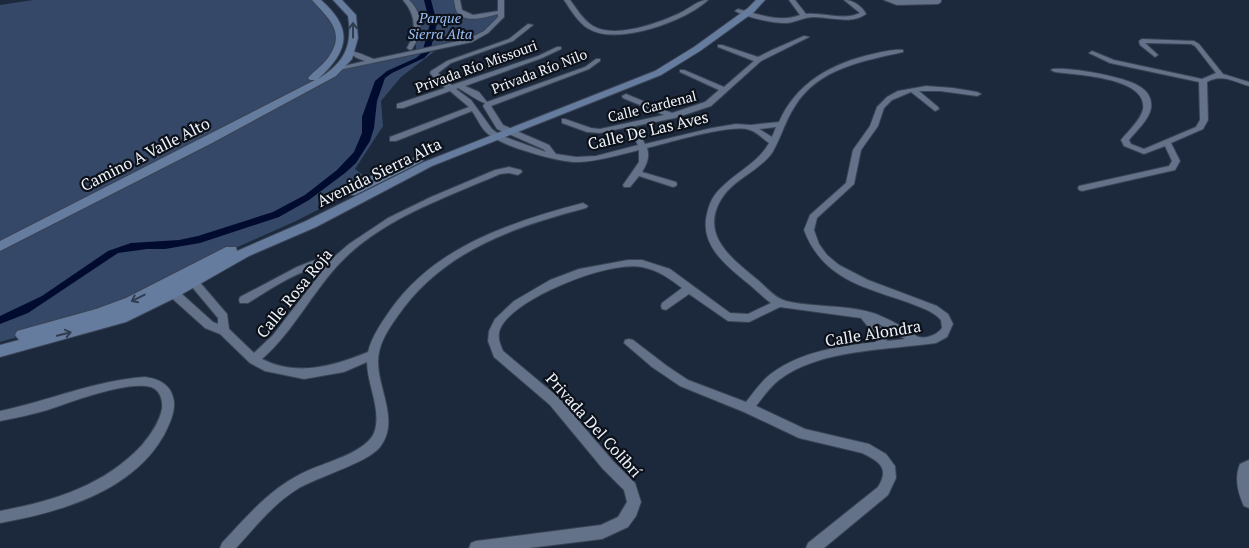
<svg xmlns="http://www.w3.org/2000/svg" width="1249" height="548" font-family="'PT Serif',serif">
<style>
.green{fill:#354867}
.water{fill:#000b2f}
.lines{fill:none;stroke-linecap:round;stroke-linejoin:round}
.street-casing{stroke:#394353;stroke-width:2}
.secondary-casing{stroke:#394353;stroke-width:2}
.street{fill:#637289;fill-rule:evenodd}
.secondary{fill:#667c9e;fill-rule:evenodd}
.oneway{stroke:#303c4f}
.labels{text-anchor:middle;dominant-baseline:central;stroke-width:4.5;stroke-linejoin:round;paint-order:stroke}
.far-park-label{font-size:14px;font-style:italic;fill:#9dc0f5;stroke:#0c111a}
.far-street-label{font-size:14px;fill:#eff4fc;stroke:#0c111a}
.street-label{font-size:16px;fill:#eff4fc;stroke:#0c111a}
</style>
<rect width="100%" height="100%" fill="#1c293d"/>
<path class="green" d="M33,0H316L320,3L341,39L337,59L328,71L435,51L401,77L381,101L383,126L355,169L371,181L345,196L296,221L231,250L99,314L0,342V5Z
M406,0H457L459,11L474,16L501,12V17L478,37L416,53V12Z"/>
<path class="water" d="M424,0H431L437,23L430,52L424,58L392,73L385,78L377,101L374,128L370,141L356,163L345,173L309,200L279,217L200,243L165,249H147L118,253L28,313L0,324V316L42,296L108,251L131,243L179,240L198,236L273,212L305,195L337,170L354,152L362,133V117L375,81L387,71L416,58L422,53L430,24Z"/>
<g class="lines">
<g class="street-casing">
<path id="street" d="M403,0H409C424,14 423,33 412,49L410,50L407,48C417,31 416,15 403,0Z
M454,0H460L462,10L473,15L498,11V0H504V17L488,33L472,42L339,70L335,68L365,61L357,58L349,53V51C354,50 368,57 374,59L468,39L484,31L498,17V14C487,17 465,24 457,12C455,9 455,4 454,0Z
M564,0H570C577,9 583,20 593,26C615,39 659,23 680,13C690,8 698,0 708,0C686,21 617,46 589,29C578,23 571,10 564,0Z
M789,0H795L806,14C823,12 843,21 860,13L844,0C853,0 862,6 866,14C851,25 831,17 814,17C804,17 796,22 787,23C775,24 745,17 735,11L738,9C758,14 780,23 800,15Z
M884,0H941V2L938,4L897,5Z
M528,24L533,25L513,41L451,63L438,73L452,85L538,56L557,47H561V49L542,58L465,86L479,92L487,102L585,67L596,59H600V61L589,69L491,106L503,125L549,145L556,154L576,157L596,156L638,145L628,127L600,133L587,132L562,123V119H565L591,128L600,129L664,115L623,98L622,96L626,94L672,113L705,102L719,90L680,72V70H684L724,87L754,61L718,47V45H722L758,57L772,50L804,36L809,37L761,61L711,106L675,118L635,126L645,144L712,128L736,124L751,125L779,122C796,83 832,63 873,54C882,52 894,49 903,50V52C864,61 818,68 795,106C785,121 781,138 772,153C758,172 734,179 722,198C698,236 734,260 759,281C767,288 775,298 786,301C815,308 846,304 876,314C886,318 896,323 906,329C910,331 915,336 919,337C927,339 938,334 942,328L941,320C932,310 919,307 907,302C863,287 822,278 804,230L810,215L846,183L853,150L870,126L877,107L887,97L898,91L926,86L953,88L977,92L981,94L977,96L940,91H919L938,107L939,109L935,111L911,92L892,100L884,108L878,126L861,150L854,184L817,218L814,230L819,244L827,255L839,265L868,280L937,306L948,314L953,324L947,337L936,343C888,350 819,349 779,380C770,387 763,397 756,406L805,429L869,444L886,454L895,466L896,478L888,495L824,548H806L808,543L878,487C890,468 879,461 862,453L799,438L744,412L680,386L652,367L624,343L625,340L629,339L633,340L667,366L688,380L746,402C754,392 762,380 772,373C802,351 841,346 876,342L874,334L861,318L780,307L749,322L728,321L689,294L666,310L662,309L661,306L662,303L682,288C670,279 658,270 642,267C610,260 513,298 500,329C497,337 500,344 503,351L558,397L613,461L635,483L641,502L636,516L628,527L602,539L529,548H469L471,543L476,541L601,525L618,517L627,502L624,490L603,469L550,405L494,357L488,341L489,331L495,319L514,301L550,280L579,269L628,260H642L670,269L730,313L748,314L771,303C763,297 757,291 750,285C728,267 699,246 707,214C709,203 714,194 722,187C738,171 758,163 769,143C763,139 757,132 750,130C732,123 668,143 647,148C650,157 647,164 642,172L676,182L677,184L676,186L673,187L639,176L630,187H624L623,185L639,162V150C619,155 599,161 579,162C561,163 500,146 487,133C481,128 477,118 472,111L396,141H390V137L469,107L450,91L403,108H397V104L445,88L434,78L430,73L431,71L447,61L509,39ZM458,88C466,92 479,102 485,103L483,106L497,129L543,149L546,152L500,135L492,129L471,100L456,89ZM776,127L772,137L759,129ZM877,323L905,339L887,341L883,330Z
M1142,39L1194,41L1199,44L1223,74L1249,82V86C1235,82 1221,73 1207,82L1208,120L1203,129L1171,143L1180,161L1175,170L1082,191L1079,190L1078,188L1079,186L1169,166L1172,161L1165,146L1144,154L1124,146L1121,140C1128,131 1141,120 1143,109C1148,77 1075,75 1055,72L1051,70L1053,69C1070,67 1129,77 1142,88C1149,93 1152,100 1151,108C1149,120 1136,131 1129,140L1131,144L1144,149L1196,127L1200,120L1199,82L1110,63L1089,53L1092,51L1114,60L1202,79L1216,73L1195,46L1191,44L1145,43L1158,55L1155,57L1140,45L1139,41Z
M509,167L521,170L522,172L518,175L509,173L500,174C445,198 381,219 339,264C311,294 293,332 262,359C297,377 334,366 368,352C372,336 382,322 391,309C436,246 511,222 583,203L588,206L586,208C513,227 441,252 397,317C387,331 378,345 378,362C378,390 400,421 380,447C367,463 320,476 299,488C274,503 256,526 236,548H220L222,543C249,514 272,486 309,470C327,462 370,451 375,430C381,408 367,384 367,362L344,372L304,379L265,371L250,363L220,334L205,328L165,292L164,289L165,286H173L213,322L218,324V318L182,275L183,272H191L227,314L229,329L254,353L273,335L327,265C298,270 272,288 248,303H240L239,300L240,297L297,267L312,261L334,257L349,244L388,218L431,197L495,170Z
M145,377C160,379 172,385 174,402C175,413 169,425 164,435C132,492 60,512 0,523V511C53,501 104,486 142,445C151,434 159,423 162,409C163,400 160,390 151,387C127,380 69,403 44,411C30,415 15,418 0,421V411C48,401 96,380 145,377Z
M1249,460V508L1244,506C1238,493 1234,478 1240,464Z"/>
</g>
<g class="secondary-casing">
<path id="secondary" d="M312,0H321C354,29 349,51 318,79C344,63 353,46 348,16L333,0H342L356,15L358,38L352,59L336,76L212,143L0,251V241L315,80H310L308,78C314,71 322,66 328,58C347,32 328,18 312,0Z
M756,0H765L754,12L700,51L661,75L432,166L316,227L249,256L177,297L126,322L0,357V345L19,340L15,335L17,331L96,309L126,298L226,247H236L237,251L306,221L424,162L655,71L694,47L748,8Z
M417,157L421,158L423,160L421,162L355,195H347L345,192L367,178Z"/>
</g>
<use href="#street" class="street"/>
<use href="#secondary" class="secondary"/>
</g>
<defs><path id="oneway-shaft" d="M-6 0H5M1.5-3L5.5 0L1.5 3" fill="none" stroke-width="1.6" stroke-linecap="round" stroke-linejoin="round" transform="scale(1.25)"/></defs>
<g class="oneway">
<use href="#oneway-shaft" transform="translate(353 30) rotate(-90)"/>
<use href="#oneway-shaft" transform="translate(138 298) rotate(153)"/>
<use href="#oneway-shaft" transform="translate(64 334) rotate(-14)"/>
</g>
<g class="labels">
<g class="far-park-label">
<text x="440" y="17">Parque<tspan x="440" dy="16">Sierra Alta</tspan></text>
</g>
<g class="far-street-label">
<text transform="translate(476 66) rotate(-20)">Privada Río Missouri</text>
<text transform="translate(539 71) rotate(-21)">Privada Río Nilo</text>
<text transform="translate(652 106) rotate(-14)">Calle Cardenal</text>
</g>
<g class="street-label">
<text transform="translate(648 130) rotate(-13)">Calle De Las Aves</text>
<text transform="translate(145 154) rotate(-27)">Camino A Valle Alto</text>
<text transform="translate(379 172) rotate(-26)">Avenida Sierra Alta</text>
<text transform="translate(294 293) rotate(-51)">Calle Rosa Roja</text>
<text transform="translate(873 333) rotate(-9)">Calle Alondra</text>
<text transform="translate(594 425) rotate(48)">Privada Del Colibrí</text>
</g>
</g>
</svg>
